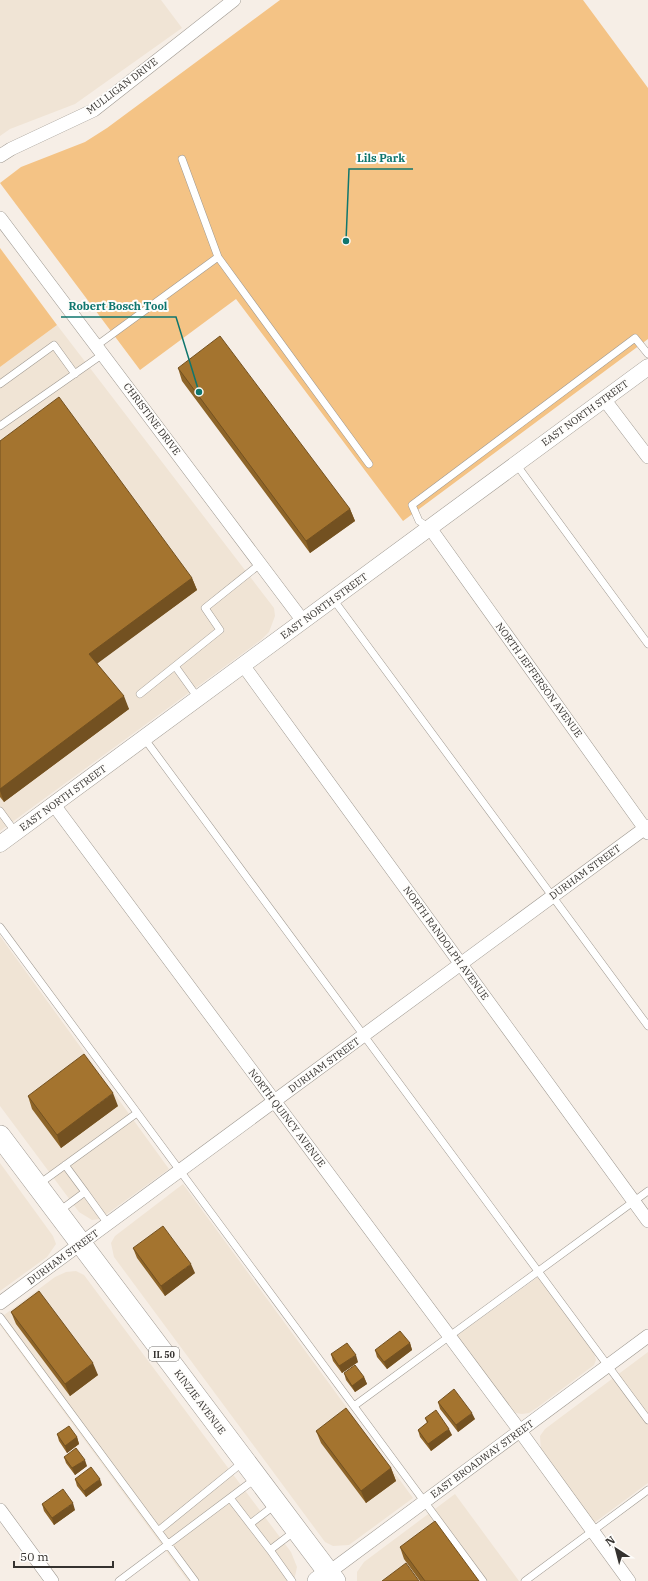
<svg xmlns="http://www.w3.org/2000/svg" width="648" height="1581" font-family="'IBM Plex Serif',serif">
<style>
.built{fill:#f0e4d5}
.green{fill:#f4c385}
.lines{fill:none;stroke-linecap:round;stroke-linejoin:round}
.service-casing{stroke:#9f9991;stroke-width:8}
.minor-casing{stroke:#9f9991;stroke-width:14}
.tertiary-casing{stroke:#9f9991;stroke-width:17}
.secondary-casing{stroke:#9f9991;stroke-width:20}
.primary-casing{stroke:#9f9991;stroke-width:22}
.service{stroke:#fff;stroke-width:7}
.minor{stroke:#fff;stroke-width:13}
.tertiary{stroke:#fff;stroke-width:16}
.secondary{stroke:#fff;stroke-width:19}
.primary{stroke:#fff;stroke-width:21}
.wall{fill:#8d6428}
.shaded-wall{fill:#735121}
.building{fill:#a4742f;stroke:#735121}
.labels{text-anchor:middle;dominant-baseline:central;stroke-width:4;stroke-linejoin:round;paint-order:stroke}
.shield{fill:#fefdfb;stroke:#716f6c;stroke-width:1}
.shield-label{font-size:9px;font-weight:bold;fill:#35322f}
.street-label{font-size:10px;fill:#35322f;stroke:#fefdfb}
.leader{fill:none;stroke:#0f766e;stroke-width:1.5}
.callout-dot{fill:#0f766e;stroke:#fefdfb;stroke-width:1.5}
.callout-label{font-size:11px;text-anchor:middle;font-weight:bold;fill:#0f766e;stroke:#fefdfb;stroke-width:4;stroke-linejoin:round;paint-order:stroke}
</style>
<rect width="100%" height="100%" fill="#f6eee6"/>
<path class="built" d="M0,0H161L182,28L75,104L10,129L0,136Z
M57,325L274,608L275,616L269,632L261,640L0,831V367Z
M0,936L169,1169L100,1219L92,1220L79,1212L0,1106Z
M0,1163L53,1236L56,1244L47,1257L0,1291Z
M183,1184L413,1498L349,1545L333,1546L325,1542L114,1257L111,1243L115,1236Z
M76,1271L84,1275L291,1552L297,1567L294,1581H188L0,1325V1318L55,1277L66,1272Z
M538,1277L594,1353L596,1360L594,1365L538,1407L529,1413L522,1414L516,1413L510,1409L456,1336Z
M648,1352V1483L594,1523L541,1450L540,1436L545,1429L553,1423Z
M455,1494L519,1581H357V1572L364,1562Z"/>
<path class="green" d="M280,0H583L648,88V339L403,521L236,299L140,370L0,183L21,167L85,142L107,128Z
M0,248L57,325L0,367Z"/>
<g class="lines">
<g class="service-casing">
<path id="service" d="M182,159L218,257L369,464
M96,346L218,257
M0,384L54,345L75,374
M0,426L103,354
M516,464L648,644
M430,528L419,521L412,505L635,338L648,354
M333,599L648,1026
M140,694L175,666
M198,698L175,666L220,630L205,608L260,564
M144,738L648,1420
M0,811L16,833
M0,927L483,1581
M39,1184L137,1113
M85,1192L108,1224
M58,1212L85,1192L65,1165
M0,1317L195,1581
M354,1406L648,1191
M230,1498L250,1524
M158,1531L243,1462
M270,1550L250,1524L275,1505
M119,1581L255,1479
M292,1581L270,1550L295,1531
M525,1581L648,1490"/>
</g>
<g class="minor-casing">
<path id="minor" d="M0,156L11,149L94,110L234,0
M0,218L303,621
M604,399L648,457
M430,528L648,833
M243,665L648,1221
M54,805L520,1431L629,1581
M0,1303L648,826
M0,1510L52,1581
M328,1573L648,1336"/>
</g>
<g class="tertiary-casing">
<path id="tertiary" d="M0,844L648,367"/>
</g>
<g class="secondary-casing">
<path id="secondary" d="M317,1581L328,1573"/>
</g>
<g class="primary-casing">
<path id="primary" d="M0,1136L335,1581"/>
</g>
<use href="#service" class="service"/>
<use href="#minor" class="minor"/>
<use href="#tertiary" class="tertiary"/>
<use href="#secondary" class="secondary"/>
<use href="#primary" class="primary"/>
</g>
<path class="wall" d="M178,368L350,509L355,521L310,553L182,381Z
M0,441L192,578L197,590L97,663L129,709L4,802L0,797Z
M28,1096L118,1106L61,1148L32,1109Z
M133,1248L195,1273L165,1296L137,1258Z
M11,1312L98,1375L70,1396L16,1324Z
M410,1343L412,1350L387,1369L377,1357L375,1350Z
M331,1354L358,1362L342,1373L333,1361Z
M344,1373L364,1377L367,1384L355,1392L346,1380Z
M438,1402L475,1419L458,1432L440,1409Z
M425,1418L452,1435L431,1451L420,1437L418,1430L427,1423Z
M316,1431L391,1468L396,1481L366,1503L321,1443Z
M57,1434L77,1437L79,1444L67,1453L59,1441Z
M64,1457L87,1466L75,1475L66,1463Z
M75,1479L102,1485L86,1497L77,1486Z
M42,1504L75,1510L54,1525L44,1511Z
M400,1547L479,1581H420L404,1559Z"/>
<path class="shaded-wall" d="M350,509L355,521L310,553L306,541Z
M192,578L197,590L94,666L89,654Z
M124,696L129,709L4,802L0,791V789Z
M113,1093L118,1106L61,1148L57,1135Z
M191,1264L195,1273L165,1296L161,1286Z
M410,1343L412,1350L387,1369L384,1362Z
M356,1355L358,1362L342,1373L339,1366Z
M93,1363L98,1375L70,1396L65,1384Z
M364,1377L367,1384L355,1392L352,1386Z
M472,1413L475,1419L458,1432L456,1425Z
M449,1429L452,1435L431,1451L428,1444Z
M77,1437L79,1444L67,1453L65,1446Z
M85,1460L87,1466L75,1475L72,1468Z
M391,1468L396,1481L366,1503L361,1491Z
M100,1479L102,1485L86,1497L84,1491Z
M73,1503L75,1510L54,1525L52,1518Z"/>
<path class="building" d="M220,336L350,509L306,541L178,368Z
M59,397L192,578L89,654L124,696L0,789V441Z
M84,1054L113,1093L57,1135L28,1096Z
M163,1226L191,1264L161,1286L133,1248Z
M39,1291L93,1363L65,1384L11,1312Z
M400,1331L410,1343L384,1362L375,1350Z
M347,1343L356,1355L339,1366L331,1354Z
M355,1365L364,1377L352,1386L344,1373Z
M454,1389L472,1413L456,1425L438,1402Z
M346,1408L391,1468L361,1491L316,1431Z
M436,1410L449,1429L428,1444L418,1430L428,1422L425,1418Z
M69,1426L77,1437L65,1446L57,1434Z
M76,1448L85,1460L72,1468L64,1457Z
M91,1467L100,1479L84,1491L75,1479Z
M63,1489L73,1503L52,1518L42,1504Z
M435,1521L479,1581H425L400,1547Z
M406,1563L419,1581H382Z"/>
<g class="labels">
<rect class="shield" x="149" y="1347" width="30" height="14" rx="3"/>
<g class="shield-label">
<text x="164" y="1354">IL 50</text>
</g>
<g class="street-label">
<text transform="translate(122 86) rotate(-37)">MULLIGAN DRIVE</text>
<text transform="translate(585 413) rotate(-36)">EAST NORTH STREET</text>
<text transform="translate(152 419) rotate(53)">CHRISTINE DRIVE</text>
<text transform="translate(324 606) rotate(-36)">EAST NORTH STREET</text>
<text transform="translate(539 680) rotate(54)">NORTH JEFFERSON AVENUE</text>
<text transform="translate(63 798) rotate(-36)">EAST NORTH STREET</text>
<text transform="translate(585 872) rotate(-36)">DURHAM STREET</text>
<text transform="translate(446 943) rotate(54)">NORTH RANDOLPH AVENUE</text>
<text transform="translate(324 1065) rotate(-36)">DURHAM STREET</text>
<text transform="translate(287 1118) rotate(53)">NORTH QUINCY AVENUE</text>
<text transform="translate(63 1257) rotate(-36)">DURHAM STREET</text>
<text transform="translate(200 1402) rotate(53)">KINZIE AVENUE</text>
<text transform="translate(482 1459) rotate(-36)">EAST BROADWAY STREET</text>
</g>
</g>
<path class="leader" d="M346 241L349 169H413M199 392L176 317H61"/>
<g class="callout-dot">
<circle cx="346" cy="241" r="4"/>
<circle cx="199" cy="392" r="4"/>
</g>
<g class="callout-label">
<text x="381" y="162">Lils Park</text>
<text x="118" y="310">Robert Bosch Tool</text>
</g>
<g transform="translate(616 1549) rotate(324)" stroke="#fefdfb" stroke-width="3" paint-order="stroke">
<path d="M0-3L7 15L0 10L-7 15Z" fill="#35322f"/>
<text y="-6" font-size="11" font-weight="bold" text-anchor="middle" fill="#35322f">N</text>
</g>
<path d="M14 1561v6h99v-6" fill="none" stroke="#35322f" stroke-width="2"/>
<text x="20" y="1561" font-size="12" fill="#35322f" stroke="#fefdfb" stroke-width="3" paint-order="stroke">50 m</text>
</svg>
